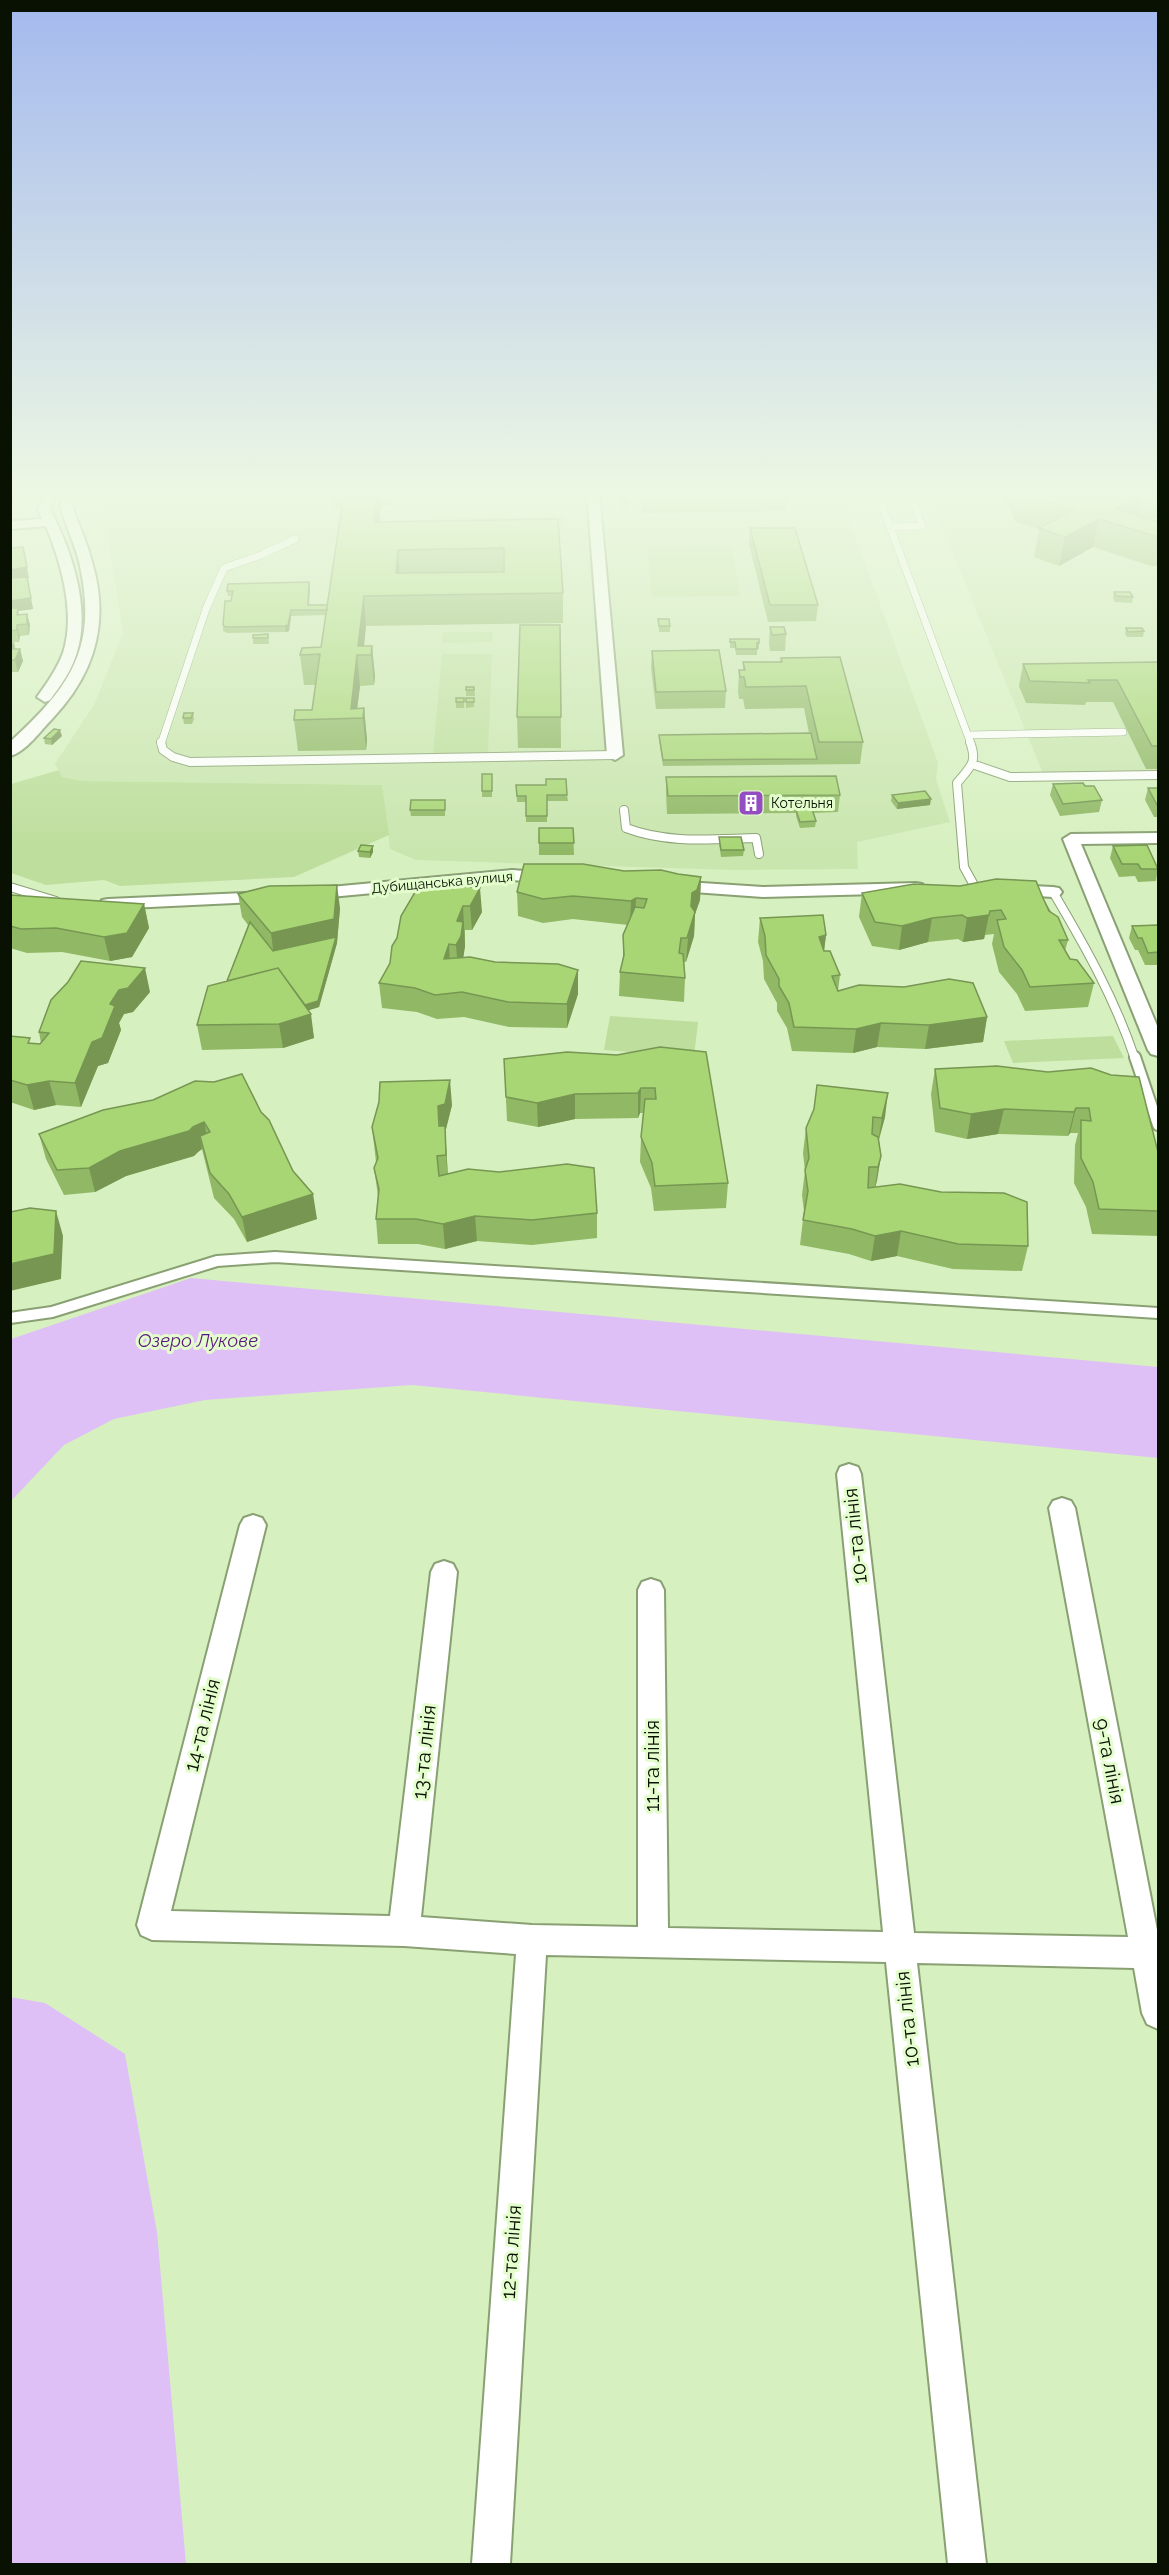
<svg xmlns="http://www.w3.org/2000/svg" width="1169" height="2575" font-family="Raleway,sans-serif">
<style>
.built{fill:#cae6af}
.green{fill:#bdde9c}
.water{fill:#dec0f6}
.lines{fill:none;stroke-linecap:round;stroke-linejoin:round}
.service-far2-casing{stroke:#89a073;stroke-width:8}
.service-far1-casing{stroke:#89a073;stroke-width:10}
.service-casing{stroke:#89a073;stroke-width:14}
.minor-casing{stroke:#89a073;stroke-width:4}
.service-far2{stroke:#fff;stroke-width:7}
.service-far1{stroke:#fff;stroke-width:8}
.service{stroke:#fff;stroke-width:10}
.minor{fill:#fff;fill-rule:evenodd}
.wall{fill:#90b865}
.shaded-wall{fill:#769652}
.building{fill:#a8d675;stroke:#769652;stroke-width:1.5;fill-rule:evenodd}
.labels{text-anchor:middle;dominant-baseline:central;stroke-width:6;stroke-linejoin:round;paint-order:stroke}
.far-poi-label{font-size:14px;fill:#091103;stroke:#e4fdcd;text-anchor:start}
.far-street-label{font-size:14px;fill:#091103;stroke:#e4fdcd}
.water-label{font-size:18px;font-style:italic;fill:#5a167f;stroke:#e4fdcd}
.near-street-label{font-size:20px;fill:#091103;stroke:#e4fdcd}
</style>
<rect width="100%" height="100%" fill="#d7f0c0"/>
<path class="built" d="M109,492H839L938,763L936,779L950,822L857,842L858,869L733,870L416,860L390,849L382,785L83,781L62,777L55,764L95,703L123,633L101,495Z
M928,492H1158V779L1046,781Z"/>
<path class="green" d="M545,512L563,514L564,527L554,530L435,527V518L440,515L457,513V518L544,516Z
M731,545L740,596L652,597L647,546Z
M443,632H493L492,642L442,643Z
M442,654H492L488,754L433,755Z
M59,770L62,777L83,781L382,785L389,835L294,877L120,886L104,880L46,885L11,873V784Z
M610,1016L698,1022L694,1057L604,1050Z
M1113,1036L1124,1058L1013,1063L1004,1041Z"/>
<path class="water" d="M191,1278L1158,1367V1458L412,1385L205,1400L114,1419L64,1445L11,1501V1339Z
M10,1997L45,2003L125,2054L157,2232L186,2564H11Z"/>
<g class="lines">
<g class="service-far2-casing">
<path id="service-far2" d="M877,492L971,744
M890,527L922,526L910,494L899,492
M968,735L1123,732
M161,744L206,609L224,568L261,555L295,539"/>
</g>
<g class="service-far1-casing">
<path id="service-far1" d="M161,742L163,750L173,757L190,762L615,755
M970,742C978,763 970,767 957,783L964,867L975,887
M972,764L1010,777L1158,775
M624,810L626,828C668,844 712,839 756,838L759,854
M10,887L56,901
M1053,892C1085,946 1115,999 1135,1059"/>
</g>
<g class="service-casing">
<path id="service" d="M1135,1057L1158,1125
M10,1318L52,1312L217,1261L275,1257L1158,1313"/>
</g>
<g class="minor-casing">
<path id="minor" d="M45,492H57L50,509C71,550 91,606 77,652C72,670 61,685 50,700L45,702L37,697C47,683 57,669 63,653C76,613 61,563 46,526L10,529V521L42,519L38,509Z
M65,492H77L72,505C78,524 87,542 92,562C110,622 95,674 52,719C41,730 26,752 10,756V742C69,688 98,649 80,566C76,545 65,526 60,505Z
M587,492H599L623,755L615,760L607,755Z
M1158,833V843L1081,844L1158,1028V1056L1151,1054L1148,1050L1063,839L1071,834Z
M512,870L551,873L557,874L560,878L557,882L551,883L512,880L309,899L303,898L300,894L303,890L309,889Z
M671,881L763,887L916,883L922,884L925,888L922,892L916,893L763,897L665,890L662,886L665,882Z
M1009,885L1053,887L1059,888L1062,892L1059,896L1053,897L1003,894L1000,890L1003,886Z
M270,892L276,893L279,897L276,901L108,909L102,908L99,904L102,900L108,899Z
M849,1464L858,1467L861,1474L914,1933L1128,1937L1049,1508L1053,1501L1062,1498L1071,1501L1075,1508L1158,1935V2029L1147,2024L1142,2013L1134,1968L917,1963L986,2564H948L886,1962L546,1955L510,2564H472L516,1954L404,1946L152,1940L141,1935L137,1925L240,1525L244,1518L253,1515L262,1518L266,1525L171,1911L390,1916L431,1572L435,1564L444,1561L453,1564L457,1572L421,1917L532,1925L638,1927V1590L642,1582L651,1579L660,1582L664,1590L668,1928L883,1932L837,1474L840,1467Z"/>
</g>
<use href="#service-far2" class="service-far2"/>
<use href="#service-far1" class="service-far1"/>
<use href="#service" class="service"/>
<use href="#minor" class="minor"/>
</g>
<path class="wall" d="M331,492H392V506H381L380,522L558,519L563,593V623L366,626L364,646H372L375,677L374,685L360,686L357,708H364L367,740L366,750L298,751L294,720L312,710L315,685H304L300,655L321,647L326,615L291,616L289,631L286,632L227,633L223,631V625L232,596H228L227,591L309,582L310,587L309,605H327L342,508H333Z
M641,492H784L787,501L786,511L643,513Z
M1001,492H1061L1084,499L1096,492H1158V519H1150L1158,522V566H1151L1093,547L1059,566L1034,557L1039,529L1016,522Z
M620,498L627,503V508H621Z
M750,528L818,605L816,621L768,622L749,544Z
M10,548L29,578H27L33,609L18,611L19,614H27L30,625L29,635L20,636L19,642H14L15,649H20L23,661L18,672H10Z
M1114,592L1133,597L1132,603L1115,602L1113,598Z
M658,619L670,626V632H659Z
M560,625L561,748H518L517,717Z
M770,627L786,634L785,651H770L769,643Z
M1126,628L1144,631L1143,637H1127L1125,634Z
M268,634L269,644H253V638Z
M730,639L759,643V649H757V655H736L735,648H730Z
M652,651L726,691L725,708L656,709L651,668Z
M781,658L863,742L860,764L663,766L659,740V735L809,733L804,708L745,709L743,699H739L738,692L739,670H743V662H780Z
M1158,662V769H1146L1113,702H1086L1085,705L1026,703L1019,686L1023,664Z
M466,687H474L475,696H466Z
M456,698H464V708H456Z
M466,698H474V707L466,708Z
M193,713L194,719L192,724H184L183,718Z
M62,736L52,745L45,744L44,738Z
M482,774H492V797H482Z
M666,777L840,795L838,812L813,813L816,821L815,827L800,828L796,816V813L667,814L666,794Z
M1053,784L1085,786L1102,800L1099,812L1060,816L1050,795Z
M516,785L567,795L568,801H547V822H526V802H517Z
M1148,788H1158V817H1154L1145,800Z
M892,795L930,805L897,809L891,801Z
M445,800V816H411L410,810Z
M573,828L574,855H539V843Z
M719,837L744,850L743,856L721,857L719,843Z
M373,846V852L370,858L359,857L358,851Z
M1113,846L1158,868L1156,881L1138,882L1135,876L1119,877L1110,858Z
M624,871L701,877L700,900L695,914L694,936L686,962H684L685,978L684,1002L619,996L620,972L623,961V935L628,925L573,919L543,923L518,916L517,892Z
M421,882L482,912L472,930H465V946L463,957L495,962L578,970V994L567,1028L509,1027L464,1017L437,1019L417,1012L382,1008L379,983L390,963L397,938Z
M862,893L1043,898L1068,940L1065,951L1070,959L1094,983L1088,1007L1025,1011L1017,994L999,972L992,944L994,934L985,935L984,939L963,942L958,939L928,942L899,950L872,946L859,917Z
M238,894L340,908L337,943L319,1007L309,1010L314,1038L283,1048L202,1050L197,1025L227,981L248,925L242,917Z
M10,895L144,904L149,928L132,957L110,961L62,952L27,953L10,948Z
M760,918L826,935L824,951L840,975L838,991L987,1017L983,1042L925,1049L877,1047L853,1053L792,1051L787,1028L777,1011V1003L764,979L763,961L758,942Z
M1158,925V965H1145L1138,950H1135L1129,938L1132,926Z
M150,992L133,1012L124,1014L119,1023L121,1030L108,1063L98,1066L81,1107L56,1105L34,1110L10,1102V1036L31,1043L40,1044L41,1043L39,1032Z
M660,1047L728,1183L726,1208L654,1211L651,1188L640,1162L641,1137L643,1113H640L638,1118L575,1119L538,1127L507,1121L504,1059L617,1055Z
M935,1069L1048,1072L1158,1152V1236L1092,1234L1086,1207L1074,1183L1075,1145L1078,1133H1070L1068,1136L998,1134L967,1139L935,1132L931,1094Z
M817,1085L885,1117L879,1140L881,1156L875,1187L1028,1246L1022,1271L953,1269L897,1256L871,1261L849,1254L800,1245L804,1211L802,1195L805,1171L803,1153L806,1128L814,1111Z
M452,1105L446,1129H445L448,1174L597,1213V1238L532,1245L477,1241L445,1249L418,1244H378L376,1219L378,1196L374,1168L376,1162L372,1127Z
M261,1112L293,1171L317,1219L247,1242L234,1219L214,1198L202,1149L198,1152L194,1156L126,1176L95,1192L64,1195L46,1159L39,1134Z"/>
<path class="shaded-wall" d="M10,492H13L14,500L10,507Z
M377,492H380L381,506L376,551L374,522Z
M391,492H392V506Z
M1142,492L1136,520L1116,509Z
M1099,519L1093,547L1059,566L1065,537Z
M23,547L29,578H27L33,609L18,611L20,619V626L17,615L10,613V570Z
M398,550L400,579L396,573Z
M309,582L310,587L308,611V605Z
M364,596L366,626L363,655L358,646Z
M291,610V616L289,631L286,632L285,626Z
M27,614L30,625L29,635L27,624Z
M17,625L20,636L19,642L17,630Z
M14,642L16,653L13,661L10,649Z
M372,646L375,677L374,685L371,655Z
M20,649L23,661L18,672L15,660Z
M357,655L360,686L356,718L351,709Z
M364,708L367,740L366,750L363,718Z
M60,730L62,736L52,745L51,739Z
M931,799L930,805L897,809L898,803Z
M373,846V852L370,858V852Z
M701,877L700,900L695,914L694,936L686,962L692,893Z
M337,885L340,908L337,943L319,1007L297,1014L274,957L271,933Z
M480,888L482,912L472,930L470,906Z
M636,898L635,922L630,925L631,901Z
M144,904L149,928L132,957L110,961L104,937Z
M463,906L465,946L463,960L458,969L456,945L457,921Z
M989,915L984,939L963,942L967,918Z
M932,918L928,942L899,950L902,926Z
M826,935L823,959L819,937Z
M449,944L450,968L444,959Z
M145,968L150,992L133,1012L124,1014L119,1023L121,1030L108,1063L98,1066L81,1107L75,1083L92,1042L110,1004L119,990Z
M578,970V994L567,1028V1004Z
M311,1014L314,1038L283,1048L279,1024Z
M987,1017L983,1042L925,1049L929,1025Z
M881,1023L877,1047L853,1053L856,1029Z
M450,1080L452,1105L446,1129H445L448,1180L446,1155L440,1130L438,1106Z
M49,1081L56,1105L34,1110L27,1085Z
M641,1088L640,1113L638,1118V1093Z
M888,1093L885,1117L878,1142L882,1118Z
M575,1094V1119L538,1127L537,1103Z
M1076,1108L1070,1133L1068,1136L1074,1112Z
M1004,1109L998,1134L967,1139L971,1114Z
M204,1122L209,1146L200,1136L202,1149L198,1152L194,1156L126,1176L95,1192L89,1168L120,1151L193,1127Z
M881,1156L877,1181L874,1192L878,1167Z
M313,1194L317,1219L247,1242L242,1217Z
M56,1211L63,1236L61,1279L10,1291V1264Z
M475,1216L477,1241L445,1249L443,1224Z
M901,1231L897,1256L871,1261L875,1236Z"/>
<path class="building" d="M344,492H377L374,522L558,519L563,593L364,596L358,646H372L371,655H357L351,709L364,708L363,718L294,720L295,710H312L320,654L300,655L302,648L321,647ZM504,548V572L396,573L398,550Z
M642,492H784L787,501L643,502Z
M1020,492H1061L1084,499L1096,492H1142L1116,509L1158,522V537L1099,519L1065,537L1039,528L1074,510L1021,494Z
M620,498H627V503H621Z
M750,528H795L818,605H770Z
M23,547L27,567L10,570V548Z
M27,577L31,598L10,601V578Z
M309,582L308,605H327V610H291L288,625L285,626L226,627L223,625L225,601H231L233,591H227L228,584Z
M1114,592H1130L1133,597L1116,596Z
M10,608H18L17,615L27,614V624L17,625V630L10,631Z
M658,619H669L670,626H659Z
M520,625H560L561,717H517Z
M770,627H784L786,634L772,635Z
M1126,628H1142L1144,631L1128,632Z
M268,634V638H253V635Z
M730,639H759V643H757V649H736L735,642H730Z
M10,649H20L15,660H10Z
M719,650L726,691L656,692L652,651Z
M840,657L863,742H819L806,686L746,687L744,677H740L739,670H745L743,662H782L781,658Z
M1158,662V746H1152L1117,680H1088L1090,683L1030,681L1023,664Z
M466,687H474V690H466Z
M456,698H464V702H456Z
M466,698H474V702H466Z
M184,713H193L191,718H183Z
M54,729L60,730L51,739L44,738Z
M811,733L817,759L663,760L659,735Z
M482,774H492V791H482Z
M836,776L840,795L668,796L666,777Z
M546,779H566L567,795H547V816H526V796H517L516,785H546Z
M1083,783L1085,786H1094L1102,800L1063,804L1053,784Z
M1148,788H1158V805H1157Z
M925,791L931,799L898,803L892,795Z
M411,800H445V810H410Z
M812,809L816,821L800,822L796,810Z
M539,828H573L574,843H539Z
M719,837H741L744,850H721Z
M361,845L373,846L370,852L358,851Z
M1147,845L1158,869H1141L1138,864H1122L1113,846Z
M524,864H583L624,871L661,870L678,874L701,877L697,890L692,893L691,906L695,912L687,938H681L679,953L683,954L685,978L620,972L624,955L623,935L635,907L644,908L647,899L636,898L631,901L573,896L543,899L517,892Z
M996,879L1036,881L1043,898L1049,911L1058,917L1068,940H1059L1070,959L1077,960L1094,983L1030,987L1022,970L1004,947L997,920L1006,919L1001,910L990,911L989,915L967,918L962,915L932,918L902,926L875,922L862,893L914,884L960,886Z
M421,882L480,888L470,906H463L457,921L463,922L461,936L456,945L449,944L444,959L470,957L495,962L558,964L578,970L567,1004L508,1002L462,992L435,995L415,988L379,983L390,963L392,946L397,938L401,916Z
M337,885L334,919L271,933L238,894L269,886Z
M10,895L144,904L127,933L104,937L56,928L21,929L10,926Z
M823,915L826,935L819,937L824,951H830L840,975L832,976L838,991L859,985L904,987L949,979L973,983L987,1017L929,1025L881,1023L856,1029L794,1027L789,1003L779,986V979L766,955L765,936L760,918Z
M250,922L273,951L336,937L318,1001L305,1005L278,968L227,981Z
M1158,925V952L1148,953L1142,938H1138L1132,926Z
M81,961L145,968L128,988L119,990L110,1004L115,1006L102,1038L92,1042L75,1083L49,1081L27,1085L10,1080V1036L30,1038L28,1043L40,1044L49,1033L39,1032L51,1000L68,982Z
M278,968L311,1014L279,1024L197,1025L208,986Z
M660,1047L706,1052L728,1183L655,1186L652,1163L641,1137L645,1099H656L655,1088H641L638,1093L575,1094L537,1103L506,1097L504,1059L567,1052L617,1055Z
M997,1066L1048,1072L1091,1068L1111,1075L1139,1077L1158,1152V1211L1099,1209L1093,1182L1081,1158V1120L1091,1121L1089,1108H1076L1074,1112L1004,1109L971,1114L940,1108L935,1069Z
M242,1074L261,1112L269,1120L293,1171L313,1194L242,1217L229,1194L210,1173L200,1136L210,1132L204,1122L193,1127L189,1131L120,1151L89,1168L57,1170L39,1134L103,1110L153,1100L195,1081L214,1082Z
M450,1080L445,1104L438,1106L439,1126H445L446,1155L437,1156L439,1176L468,1169L499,1172L567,1164L594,1168L597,1213L532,1220L475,1216L443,1224L416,1219H376L379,1189L374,1168L378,1158L372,1127L379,1102L380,1082Z
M817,1085L888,1093L882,1118L873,1117L872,1134L878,1137L881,1156L878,1167H869L868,1188L900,1184L941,1192L1004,1193L1027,1202L1028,1246L958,1244L901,1231L875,1236L852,1229L803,1220L808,1191L805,1170L809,1158L806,1128L814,1109Z
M30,1208L56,1211L54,1254L10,1264V1212Z"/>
<linearGradient id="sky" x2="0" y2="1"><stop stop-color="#a4b9ee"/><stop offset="0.58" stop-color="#edf8e3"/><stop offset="1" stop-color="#edf8e3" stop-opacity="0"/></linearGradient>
<rect width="1169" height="852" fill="url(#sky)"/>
<defs>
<g id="building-square" transform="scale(1.35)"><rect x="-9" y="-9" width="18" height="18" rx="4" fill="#934dc1" stroke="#e4fdcd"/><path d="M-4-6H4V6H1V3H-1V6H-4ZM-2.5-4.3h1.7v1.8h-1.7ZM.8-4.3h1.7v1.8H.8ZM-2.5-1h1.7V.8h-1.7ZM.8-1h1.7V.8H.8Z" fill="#fff"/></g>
</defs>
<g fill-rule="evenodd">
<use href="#building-square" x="751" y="803"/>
</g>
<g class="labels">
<g class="far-poi-label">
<text x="771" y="803">Котельня</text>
</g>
<g class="far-street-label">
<text transform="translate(442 882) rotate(-5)">Дубищанська вулиця</text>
</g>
<g class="water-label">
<text x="198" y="1340">Озеро Лукове</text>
</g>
<g class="near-street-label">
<text transform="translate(855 1536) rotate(-96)">10-та лінія</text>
<text transform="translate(202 1725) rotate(-76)">14-та лінія</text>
<text transform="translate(424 1752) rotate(-84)">13-та лінія</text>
<text transform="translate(1110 1761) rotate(79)">9-та лінія</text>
<text transform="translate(652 1766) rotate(-90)">11-та лінія</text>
<text transform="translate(907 2019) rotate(-96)">10-та лінія</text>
<text transform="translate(511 2252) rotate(-86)">12-та лінія</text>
</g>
</g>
<rect width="1169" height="2575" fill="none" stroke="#091103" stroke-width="24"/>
</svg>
